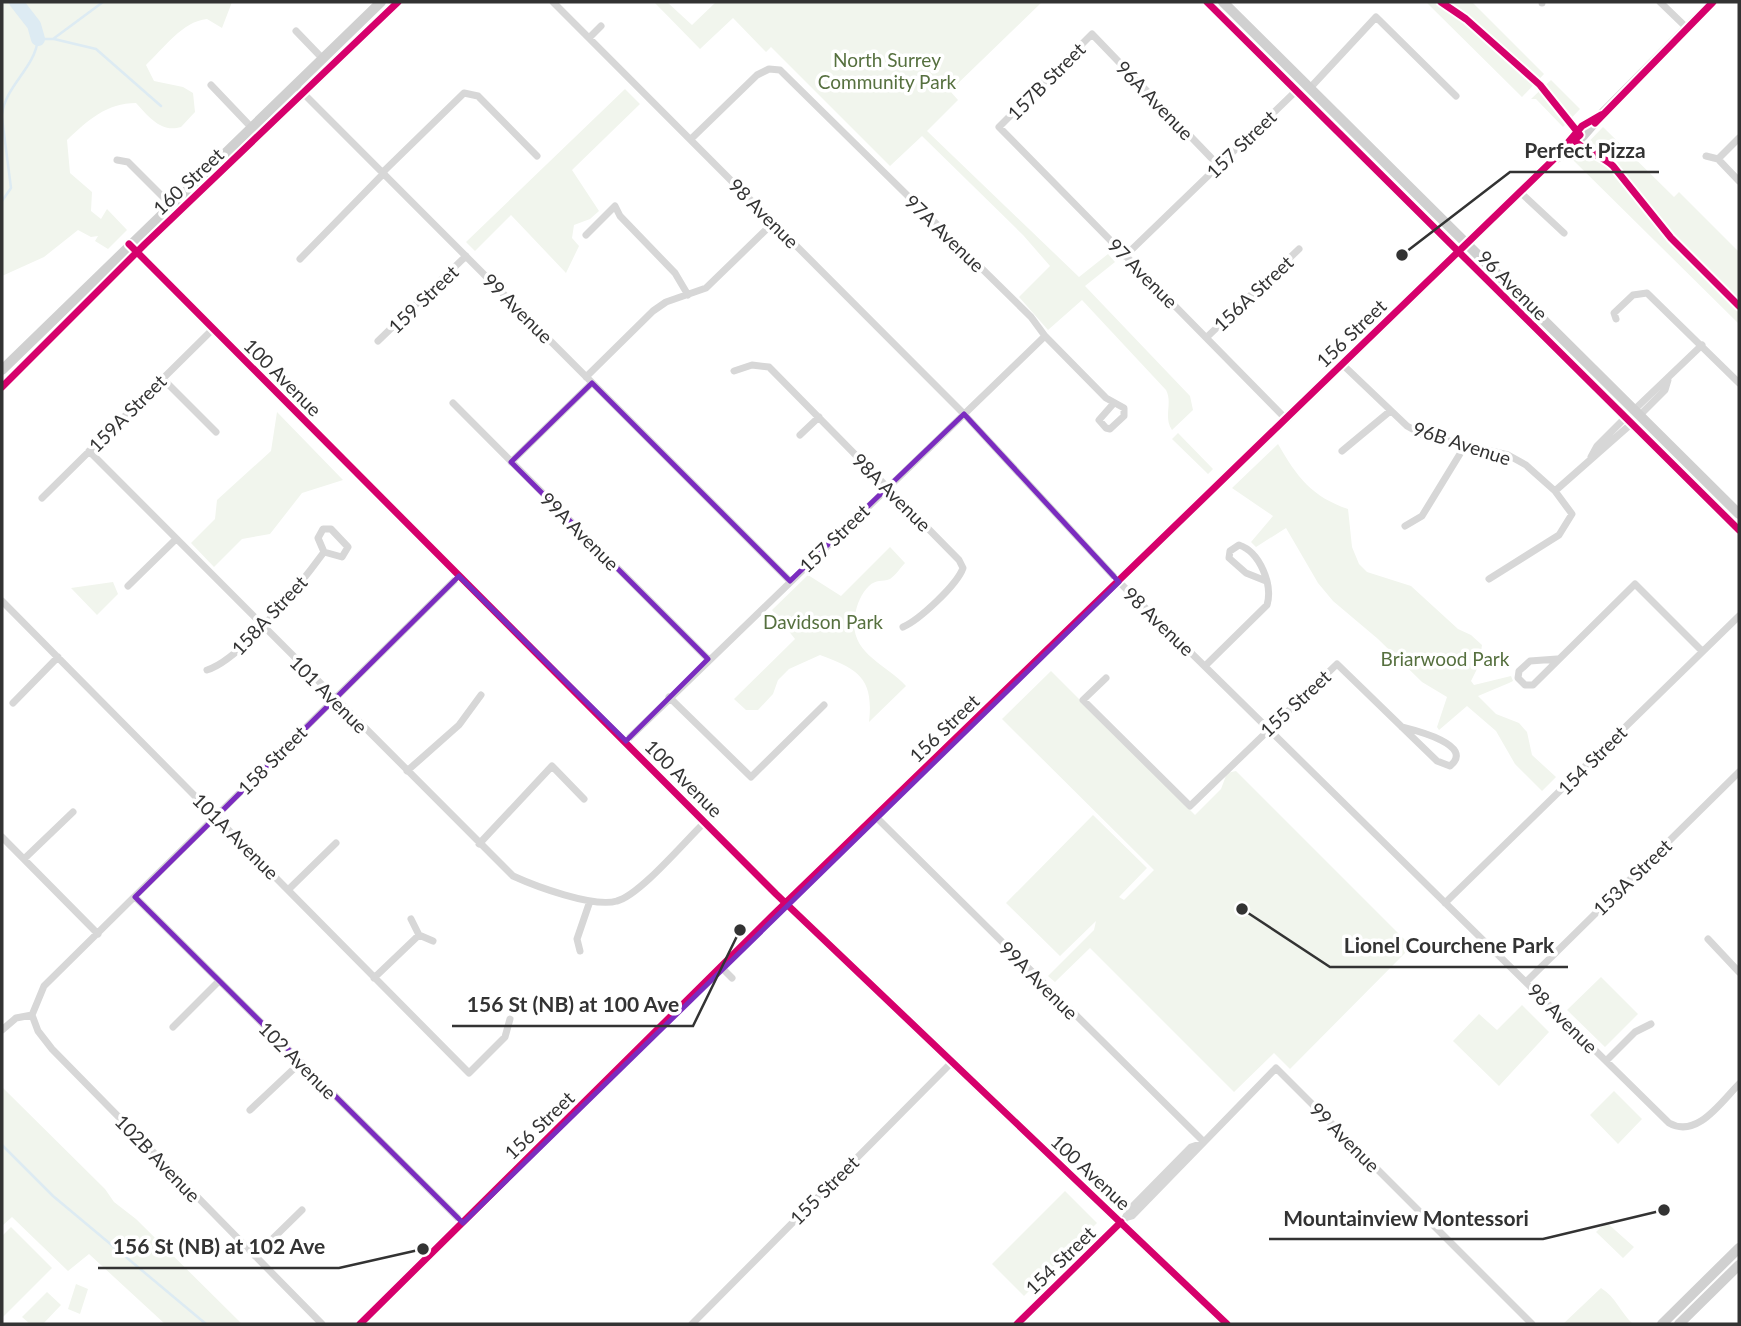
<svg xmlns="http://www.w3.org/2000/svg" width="1741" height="1326" font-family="Lato,sans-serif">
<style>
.green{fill:#f1f5ed}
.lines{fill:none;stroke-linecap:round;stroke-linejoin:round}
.stream{stroke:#ddebf3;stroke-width:2.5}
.river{stroke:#ddebf3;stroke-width:14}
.minor{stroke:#d7d7d7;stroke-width:7}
.secondary{stroke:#d0d0d0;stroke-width:10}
.cycleway-casing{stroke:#fff;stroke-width:11}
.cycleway{stroke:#d6006c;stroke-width:7}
.marked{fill:none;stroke:#7b2cbf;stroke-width:5;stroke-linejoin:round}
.labels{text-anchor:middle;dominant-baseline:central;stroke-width:7;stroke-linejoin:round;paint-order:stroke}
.park-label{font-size:19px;fill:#56703f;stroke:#fff}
.street-label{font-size:19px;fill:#333;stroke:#fff}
.leader{fill:none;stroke:#333;stroke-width:2.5}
.callout-dot{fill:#333;stroke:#fff;stroke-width:2.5}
.callout-label{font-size:21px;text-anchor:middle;font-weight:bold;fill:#333;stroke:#fff;stroke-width:7;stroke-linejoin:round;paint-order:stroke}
</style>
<rect width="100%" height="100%" fill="#fff"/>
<path class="green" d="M2,2H232L222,28L207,19C183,21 163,49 146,65L154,81L183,87L193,93L195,112L181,127C161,133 149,117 136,103C107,103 88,120 67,140L70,173L92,192L91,211L101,219L107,209L127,230L108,249L95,241L98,236L91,237L78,230L44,257L2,276Z
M654,2H667L692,25L716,2H1042L950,91L958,100L927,131L1079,277L1108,254L1115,262L1085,286L1190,396L1193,410L1172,430C1163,417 1173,403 1166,390L1082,300L1048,330L1019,297L1050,266L1023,235L922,136L890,166L771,47L766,52L733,18L700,49Z
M1426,2H1472L1544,74L1522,97Z
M1551,80L1580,109L1563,127L1536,99H1531Z
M625,89L640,104L572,170L599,211L590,219L574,225L572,238L579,246L566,273L511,215L475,251L466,242Z
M1603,127L1674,197L1679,192L1739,252V324L1572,159Z
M277,412L343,480L302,493L270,534L242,539L214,567L191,543L215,519L217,500L271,451Z
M1178,433L1213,469L1208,474L1172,439Z
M1278,444C1297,477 1312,497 1348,509L1352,547L1359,564L1367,572L1411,586L1458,629L1471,635L1482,645L1479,665L1471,681L1474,685L1511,676L1513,681L1509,683L1478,696L1496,714L1519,723L1527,732L1532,755L1556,777L1542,791L1515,764L1496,731L1467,706L1439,730L1437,727L1447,697L1422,682L1378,639L1333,601L1318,583L1286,528L1256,547L1251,542L1273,516L1232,488Z
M890,547L905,563C901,567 895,576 890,579C882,582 876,579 869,586C861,594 857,604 855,615C848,653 885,663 906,686L869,722C874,678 858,669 820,655L789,669L778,680L773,694L758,710H746L734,699L795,639L772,610L808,575L841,596Z
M113,582L118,594L97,615L71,588Z
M1051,671L1195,815L1221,789L1227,773L1236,771L1405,940L1404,944L1409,949L1290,1069L1274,1053L1234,1092L1090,948L1055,982L1048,976L1094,930L1096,921L1060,956L1006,903L1093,815L1147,868L1119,897L1124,900L1154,870L1002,719Z
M1601,977L1638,1014L1605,1047L1567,1010Z
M1522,1005L1549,1032L1499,1086L1453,1041L1479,1014L1497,1030Z
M2,1087L105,1189L114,1202L136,1219L242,1324H165L89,1254L68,1271L12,1217L2,1226Z
M1614,1091L1642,1119L1618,1144L1590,1115Z
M1065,1191L1097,1223L1024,1296L992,1264Z
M1606,1222L1634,1247L1623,1258L1596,1232Z
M11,1227L52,1268L2,1318V1236Z
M76,1284L88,1289L80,1314L68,1309Z
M1601,1288C1616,1297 1620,1312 1633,1324H1563Z
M47,1292L61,1305L43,1324H30L22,1317Z"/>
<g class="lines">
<path class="stream" d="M54,39L96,49L161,106
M2,114C6,85 35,68 38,39H53L103,2
M2,118L11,188L2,201
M2,1145L53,1196L206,1324"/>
<path class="river" d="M16,2L34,25L38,39"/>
<path class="minor" d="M553,2L964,414L1119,582L1669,1123C1697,1139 1721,1102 1739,1084
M1660,2L1687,28
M1542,3V2
M296,31L322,58
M589,38L601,26
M211,85L251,127
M1310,88L1376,17L1456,96
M300,90L790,581
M691,139L757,75L769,69L780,70L1031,317L1045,336L1106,398L1124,408V416L1110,429L1106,428L1099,420L1114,403
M1706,156L1718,159L1739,138
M1718,159L1739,181
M117,160L128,162L170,204
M1219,166L1092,34L999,127L1286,419
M383,172L464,93L478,96L537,156
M1519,191L1564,233
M586,235L615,206L620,216L675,273L688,295
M1125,256L1296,91
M300,259L384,173
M1616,319L1614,313L1633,295L1647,293L1739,383
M1207,337L1299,249
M378,341L466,256
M1342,364L1407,426L1423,435L1508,455L1526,465L1555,491
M734,371L752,365L769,367L959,560L963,568C957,585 919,620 903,627
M586,377L653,311L666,302L706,288L773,223
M162,378L216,432
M453,403L708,659
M1634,410L1702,345
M1640,415L1665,390L1668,380
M800,435L819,417
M89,451L513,876C535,886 593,908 617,901C640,895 685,841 705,822
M1342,451L1389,412
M1591,457L1597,446L1625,418
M511,462L592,383
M42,498L213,329
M1405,526L1422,516L1466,444
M1489,579L1559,535L1572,514L1555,491L1631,424
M128,586L175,540
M2,601L469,1073L505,1037L510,1019
M1557,659L1530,661L1519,671L1518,678L1525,685H1533L1635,584L1702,651
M1205,666L1267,605C1273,585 1260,552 1239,545L1230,551L1229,558L1246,573L1266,581
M207,670C241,660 302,582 324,552L342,557L348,547L331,529H323L318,538L324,552
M1106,678L1083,700L1190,806L1337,664L1437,761L1450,766C1476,745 1414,730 1402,727
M669,697L751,777L824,705
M13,703L58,657
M626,741L1045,336
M407,771L459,725L481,695
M876,817L1203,1141
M2,837L98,934
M479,844L552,766L584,799
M24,859L73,812
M289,889L336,843
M135,897L463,1223
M1445,903L1739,616
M411,919L419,935L433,941
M1708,939L1739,972
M580,951L577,939L590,901
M720,966L732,978
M374,978L419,935
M1526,982L1739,772
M32,1015L38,1031L52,1049L322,1324
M173,1027L219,981
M2,1030L16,1018L32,1015L44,986L459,576
M1606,1061L1635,1032L1651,1024
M250,1110L300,1063
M1125,1218L1132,1216L1276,1068L1532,1324
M1125,1219L1128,1211L1191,1147L1200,1144
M255,1256L302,1210
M692,1324L952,1062"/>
<path class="secondary" d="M1207,2L1739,530
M1223,2L1739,514
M1556,158L1569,152L1601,115L1713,2
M129,244L776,894L1227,1324
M2,370L381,2
M2,387L145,244L398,2
M360,1324L772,916L1554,159L1582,126L1601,115
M1017,1324L1121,1222
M1662,1324L1739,1248
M1679,1324L1739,1265"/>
<g class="cycleway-casing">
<path id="cycleway" d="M1207,2L1739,530
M1441,2L1466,19L1540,85L1580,135L1574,140C1588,155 1601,154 1613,166L1671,238L1739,306
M1595,123L1713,2
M129,244L776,894L1227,1324
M2,387L145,244L398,2
M360,1324L772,916L1554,159L1582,126L1601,115
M1017,1324L1121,1222"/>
</g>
<use href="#cycleway" class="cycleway"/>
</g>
<path class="marked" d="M592,383L790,581L964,414L1119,582L463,1223L135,897L459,576L626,741L708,659L511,462Z"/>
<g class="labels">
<g class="park-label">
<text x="887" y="59">North Surrey<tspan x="887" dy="22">Community Park</tspan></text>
<text x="823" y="621">Davidson Park</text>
<text x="1445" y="658">Briarwood Park</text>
</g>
<g class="street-label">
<text transform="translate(1046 81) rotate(-45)">157B Street</text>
<text transform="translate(1155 100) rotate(46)">96A Avenue</text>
<text transform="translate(1241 144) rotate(-44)">157 Street</text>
<text transform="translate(188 181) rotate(-43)">160 Street</text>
<text transform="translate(764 213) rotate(45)">98 Avenue</text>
<text transform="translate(945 233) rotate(44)">97A Avenue</text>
<text transform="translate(1143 273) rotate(45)">97 Avenue</text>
<text transform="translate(1513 285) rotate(45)">96 Avenue</text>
<text transform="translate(1253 293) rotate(-43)">156A Street</text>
<text transform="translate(423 299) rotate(-44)">159 Street</text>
<text transform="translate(518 308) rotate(45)">99 Avenue</text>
<text transform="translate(1351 333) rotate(-44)">156 Street</text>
<text transform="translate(283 377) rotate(45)">100 Avenue</text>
<text transform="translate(127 413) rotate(-45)">159A Street</text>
<text transform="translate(1462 443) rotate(18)">96B Avenue</text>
<text transform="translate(892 492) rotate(45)">98A Avenue</text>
<text transform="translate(580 531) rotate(45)">99A Avenue</text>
<text transform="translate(834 538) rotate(-44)">157 Street</text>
<text transform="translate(269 615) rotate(-47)">158A Street</text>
<text transform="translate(1159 621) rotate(44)">98 Avenue</text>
<text transform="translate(329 694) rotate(45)">101 Avenue</text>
<text transform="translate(1295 703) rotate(-43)">155 Street</text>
<text transform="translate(944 728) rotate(-44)">156 Street</text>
<text transform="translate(272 760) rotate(-45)">158 Street</text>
<text transform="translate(1592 760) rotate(-45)">154 Street</text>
<text transform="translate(684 778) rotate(45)">100 Avenue</text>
<text transform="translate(236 836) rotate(45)">101A Avenue</text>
<text transform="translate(1632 877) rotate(-44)">153A Street</text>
<text transform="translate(1039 980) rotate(45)">99A Avenue</text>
<text transform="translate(1563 1018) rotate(45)">98 Avenue</text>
<text transform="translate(298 1060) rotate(45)">102 Avenue</text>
<text transform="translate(539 1125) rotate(-44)">156 Street</text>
<text transform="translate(1345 1137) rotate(45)">99 Avenue</text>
<text transform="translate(158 1158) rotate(46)">102B Avenue</text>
<text transform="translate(1091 1172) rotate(43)">100 Avenue</text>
<text transform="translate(824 1190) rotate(-45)">155 Street</text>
<text transform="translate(1060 1260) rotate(-44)">154 Street</text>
</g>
</g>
<path class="leader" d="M1402 255L1510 172H1659M1242 909L1330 967H1568M740 930L693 1026H452M1664 1210L1543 1239H1269M423 1249L339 1268H98"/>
<g class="callout-dot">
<circle cx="1402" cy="255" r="7"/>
<circle cx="1242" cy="909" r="7"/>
<circle cx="740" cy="930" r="7"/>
<circle cx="1664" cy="1210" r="7"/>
<circle cx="423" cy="1249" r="7"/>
</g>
<g class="callout-label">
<text x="1585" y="158">Perfect Pizza</text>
<text x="1449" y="953">Lionel Courchene Park</text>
<text x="573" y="1012">156 St (NB) at 100 Ave</text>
<text x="1406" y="1226">Mountainview Montessori</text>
<text x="219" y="1254">156 St (NB) at 102 Ave</text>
</g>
<rect width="1741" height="1326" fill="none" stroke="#333333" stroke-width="7"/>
</svg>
